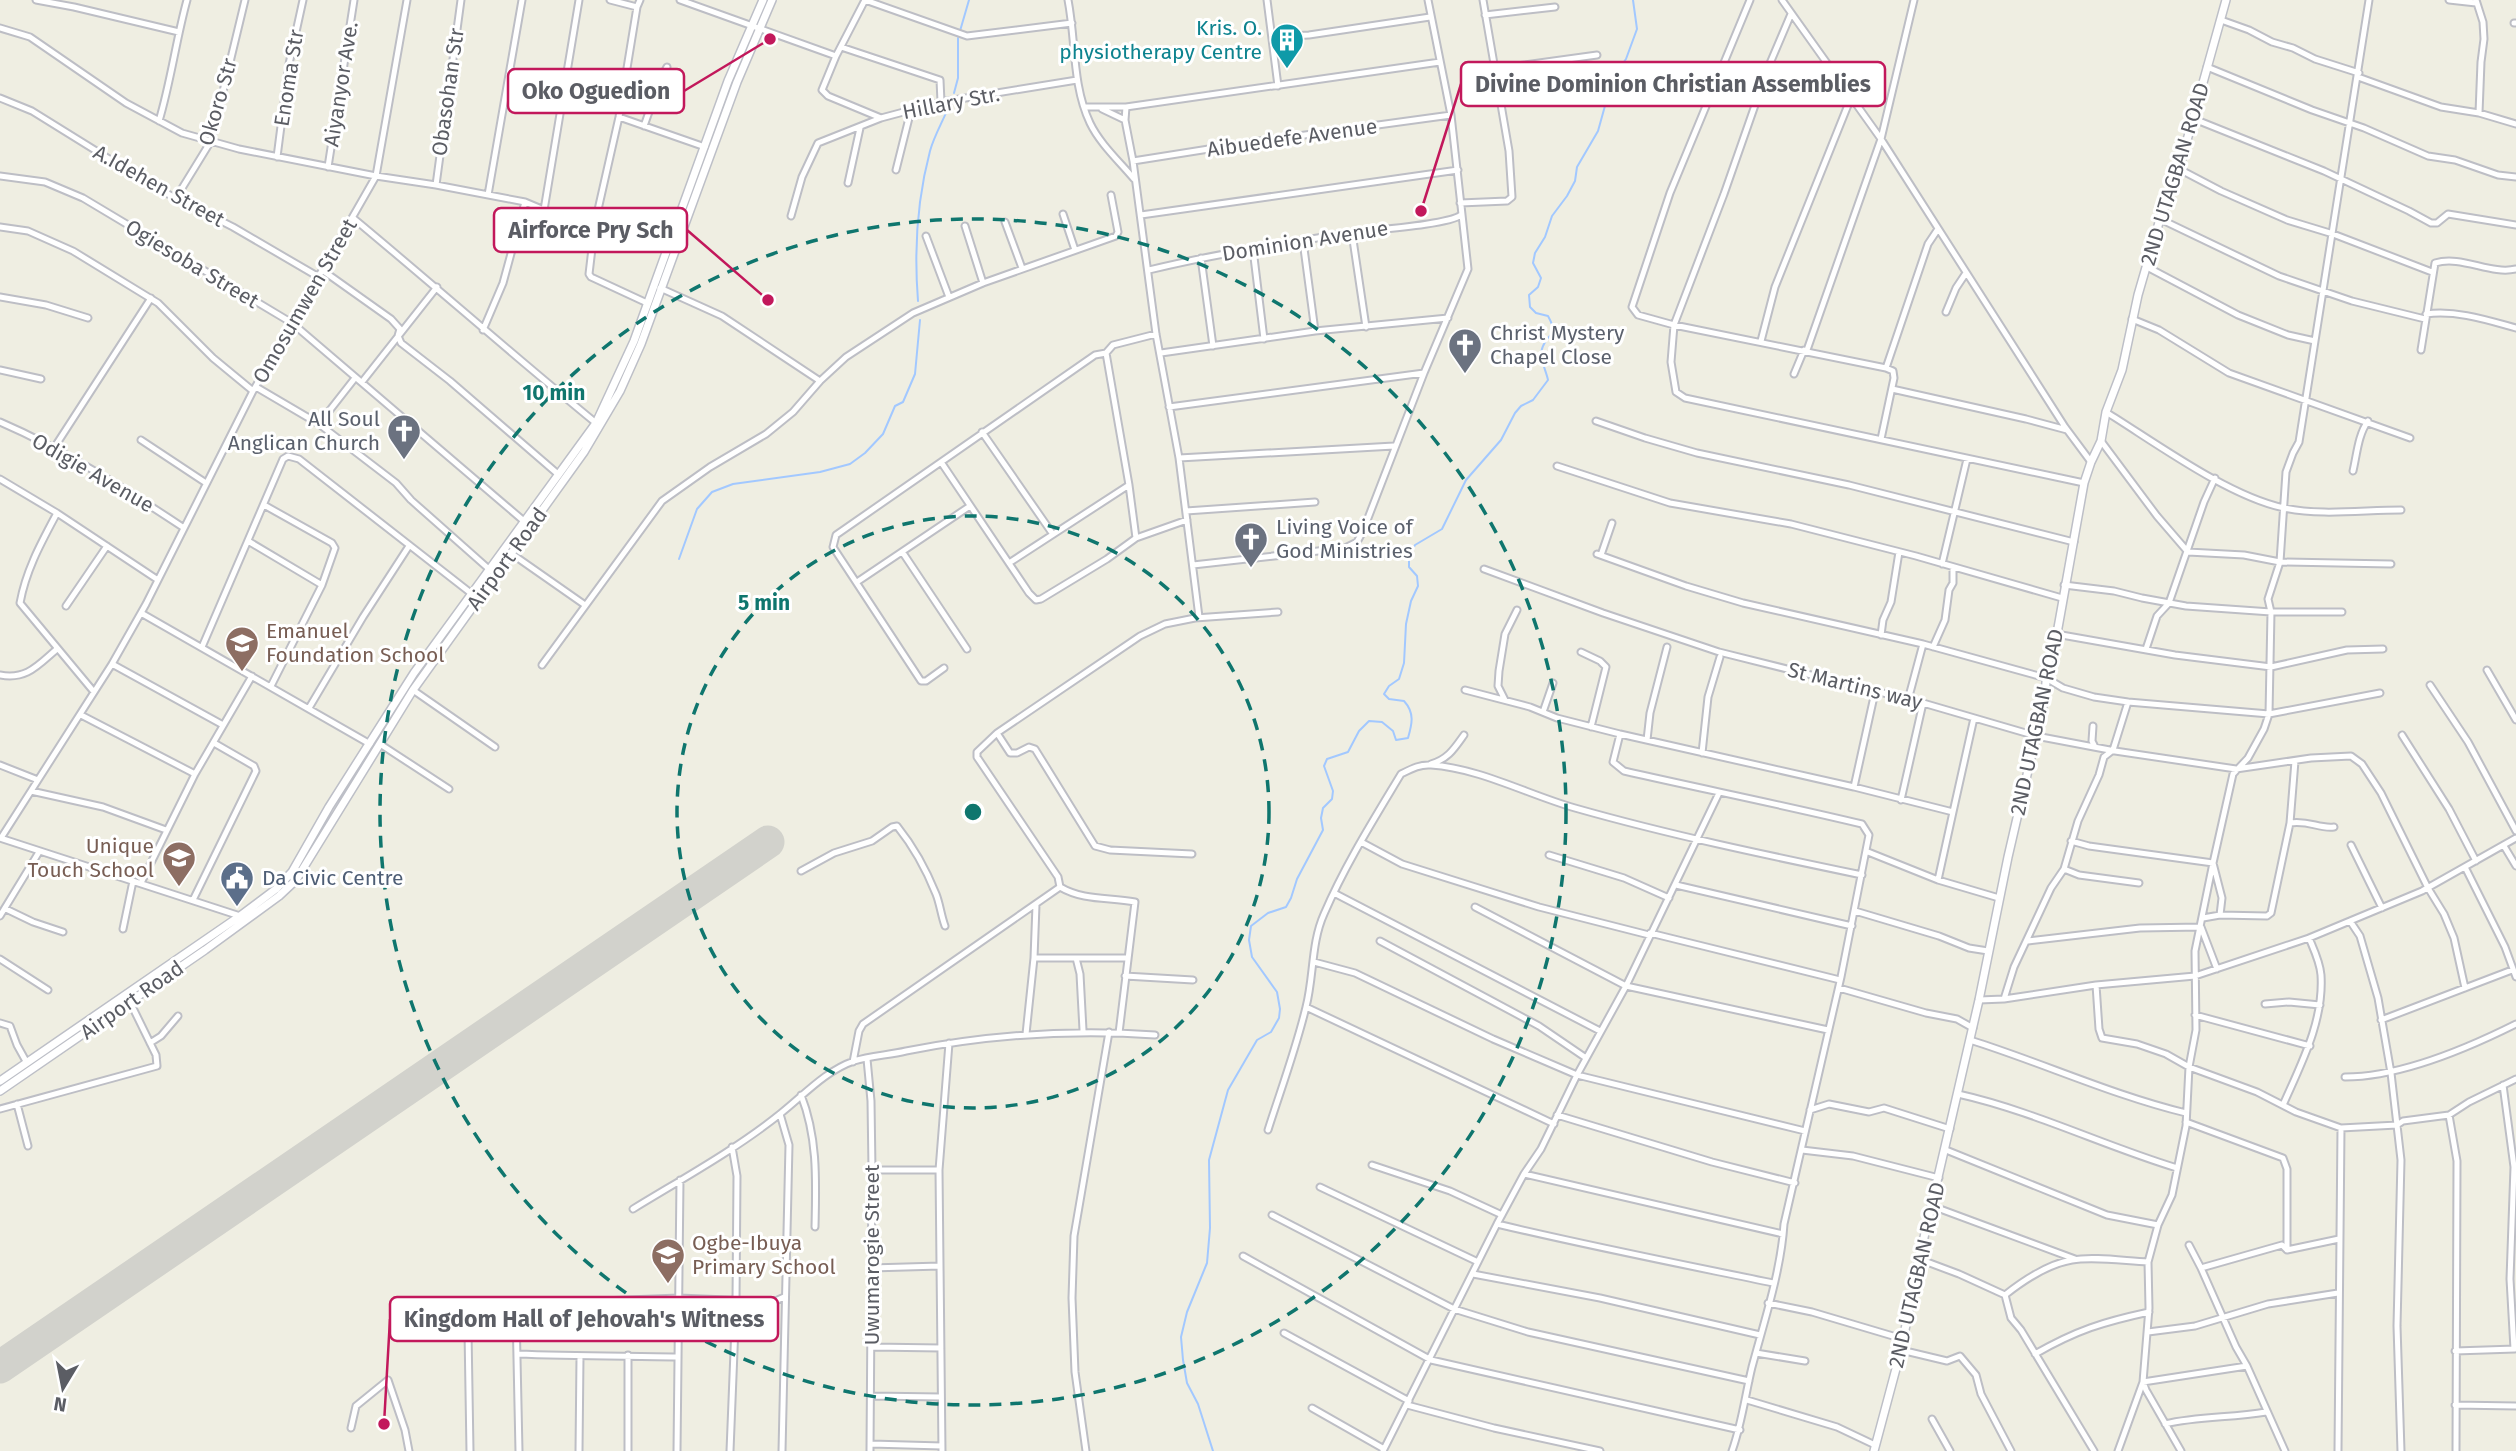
<svg xmlns="http://www.w3.org/2000/svg" width="2516" height="1451" font-family="'Fira Sans',sans-serif">
<style>
.lines{fill:none;stroke-linecap:round;stroke-linejoin:round}
.stream{stroke:#a2c8ff;stroke-width:2}
.runway{stroke:#d2d2cc;stroke-width:33}
.street-casing{stroke:#bdbec5;stroke-width:9}
.secondary-casing{stroke:#bdbfc7;stroke-width:10}
.street{stroke:#fff;stroke-width:5}
.secondary{stroke:#fff;stroke-width:7}
.ring{fill:none;stroke:#0f766e;stroke-width:3.5;stroke-dasharray:12 9}
.labels{text-anchor:middle;dominant-baseline:central;stroke-width:6;stroke-linejoin:round;paint-order:stroke}
.culture-label{font-size:21px;fill:#0d838f;stroke:#fff;text-anchor:end}
.street-label{font-size:21px;fill:#5b5d64;stroke:#fff}
.worship-label{font-size:21px;fill:#5b616d;stroke:#fff;text-anchor:start}
.education-label{font-size:21px;fill:#785e54;stroke:#fff;text-anchor:start}
.service-label{font-size:21px;fill:#4e5e75;stroke:#fff;text-anchor:start}
.centre{fill:#0f766e;stroke:#fff;stroke-width:3.5}
.ring-label{font-size:21px;text-anchor:middle;font-weight:bold;fill:#0f766e;stroke:#fff;stroke-width:6;stroke-linejoin:round;paint-order:stroke}
.leader{fill:none;stroke:#c2185b;stroke-width:2.5}
.callout-dot{fill:#c2185b;stroke:#fff;stroke-width:2.5}
.callout{fill:#fff;stroke:#c2185b;stroke-width:2.5}
.callout-label{font-size:23px;text-anchor:middle;font-weight:bold;fill:#5b5d64}
</style>
<rect width="100%" height="100%" fill="#efeee2"/>
<g class="lines">
<path class="stream" d="M960,31L969,0
M954,93L958,78V38
M918,301C914,251 917,200 930,151C934,136 943,121 949,106
M679,559L697,509L712,492L733,484L820,472L850,464L865,453L883,434L895,406L903,402L915,374L920,320
M1213,1451L1198,1404L1187,1383L1183,1360L1181,1337L1187,1312L1207,1263L1210,1228L1209,1160L1228,1090L1257,1040L1271,1032L1279,1018L1280,1009L1277,992L1252,957L1249,940L1251,926L1268,913L1286,907L1291,898L1297,879L1323,830L1321,818L1323,808L1332,799L1333,791L1324,766L1327,759L1348,752L1359,731L1369,721L1382,722L1393,731L1396,740L1408,738C1412,724 1415,713 1404,701L1389,699L1384,694L1389,686L1399,679L1404,663L1406,624L1411,601L1418,586L1417,576L1409,567V556L1415,545L1442,529L1466,480L1501,440L1515,413L1521,406L1533,400L1548,380C1546,370 1538,356 1543,346C1549,332 1559,336 1548,316L1536,313L1530,307L1529,295L1538,287L1541,278L1533,263L1535,253L1545,237L1552,216L1567,196L1575,181L1577,167L1598,131L1613,77L1626,59L1637,29L1633,0"/>
<path class="runway" d="M0,1367L768,842"/>
<g class="street-casing">
<path id="street" d="M36,0L74,7L179,32
M610,0L637,7
M640,0L637,7L619,117L595,223L589,274L591,277L647,303
M680,0L836,56
M1068,0C1076,41 1072,85 1090,123C1100,144 1120,162 1134,179
M1267,0L1278,86
M1750,0L1670,193L1632,307L1638,315L1674,325L1886,368L1893,371L1894,378L1881,439
M1782,0L1881,139L2065,427L2091,462
M2449,0L2476,3
M2476,0L2483,22L2484,39L2481,62L2479,113
M1791,14L1768,68L1724,194L1674,325L1671,362L1676,392L1685,398L2084,483
M1485,15L1555,7
M2221,20L2249,30L2272,42L2293,48L2315,59L2359,73
M1072,23L967,36L865,0L836,56L822,90L828,96L881,118L941,102L1077,80
M2514,23H2516
M0,28L30,37L126,103L182,133L239,149L376,176L436,185L525,202L544,210L595,223
M1272,37L1309,35L1430,17
M841,47L940,80L941,102
M2207,67L2312,110L2364,128L2428,156L2455,160L2498,175L2516,177
M1495,69L1597,55
M2358,77L2441,107L2479,113L2516,124
M0,98L32,111L156,188L233,227L317,276
M1084,107H1126L1440,62
M1126,107L1125,120L1133,161L1156,334L1179,458L1199,617
M1102,109L1125,120
M619,117L705,147
M2194,119L2324,171L2409,211L2431,223H2437L2448,214L2516,225
M159,121C171,81 176,40 187,0
M644,126L661,78L667,67
M277,157L289,64L303,0
M1133,161L1253,142L1451,115
M328,167L354,0
M2179,169L2221,191L2287,220L2333,234L2432,272
M896,170L911,110
M0,176L45,182L83,198L292,323L525,522
M848,183L860,128
M436,185L461,0
M488,195L522,0
M176,198L211,141L245,0
M1460,203L1507,201L1512,197L1509,151L1483,0
M544,210L579,0
M1063,214L1075,250
M1141,215L1458,170
M791,216L802,177L818,143L881,118
M353,218C435,286 514,356 596,423
M2160,219L2279,276L2352,301L2425,319
M1005,222L1022,268
M965,226L983,283
M0,227L28,231L73,251L158,303L213,358L253,391
M1352,233L1366,327
M926,236L949,297
M1303,241L1315,331
M1253,249L1264,339
M1201,258L1213,346
M2147,267L2238,315L2288,335L2315,341
M322,270L391,319L400,329L398,336L401,343L450,381L559,475
M1149,270C1215,254 1283,243 1350,233C1371,230 1448,225 1461,215
M660,288L722,316L820,381
M0,297L46,305L88,318
M1946,312L1956,288L1966,273
M2426,314C2457,310 2487,320 2516,328
M2132,319L2159,330L2229,373L2410,438
M483,330L503,283L525,202
M1761,341L1775,287L1850,100
M1807,350L1881,139L1914,0
M2421,350L2435,263C2462,255 2490,275 2516,269
M1161,353L1315,331L1448,318
M1886,368L1928,244L1938,229
M0,370L41,379
M1794,374L1804,350
M362,382L437,287
M256,387L319,424L396,483L411,500L490,570
M1892,389L2026,419L2067,430
M1169,407L1424,373
M2106,412C2156,443 2228,496 2284,508C2321,516 2363,510 2401,510
M1596,421L1645,438L1697,453L1849,485L2074,542
M0,422C65,450 125,489 184,528
M319,424L355,378
M982,432L1052,533
M141,440L206,483
M2101,441L2157,516L2188,552L2244,555L2280,562L2391,564
M54,448L151,298
M1179,458L1394,446
M941,462L1029,593L1036,600L1041,599L1107,559L1136,538L1187,520
M1557,466L1670,503L1791,524L1916,556L2062,598
M2353,471C2357,454 2358,435 2368,421
M0,479L57,513L158,580
M1129,485L1136,538
M264,505L332,543L335,548L322,585L271,686
M1186,511L1315,502
M57,513C41,543 26,570 20,603L94,692
M248,541L322,585
M903,553L967,649
M512,554L585,605
M1597,554L1686,586L1743,603L1923,644L2046,678L2063,688L2094,697L2128,702L2269,714L2380,693
M1601,555L1612,523
M1009,563L1129,485L1106,353
M1942,564L1967,459
M1193,565L1345,548L1357,542L1363,531L1424,373L1468,269L1451,115L1428,0
M1484,569L1603,613L1719,652L1923,703L2036,736L2115,751L2236,769L2311,758L2351,756L2362,764L2381,793L2428,888L2444,914L2454,938L2465,988
M857,582L970,506
M2064,585L2114,591L2142,598L2186,606L2271,612H2342
M66,606L107,546
M141,613L370,744
M2056,634L2175,655L2271,667L2347,650L2383,649
M1881,635L1883,620L1891,602L1899,552
M202,647L283,459L288,456L299,459L472,594
M1933,647L1945,620L1949,590L1953,583V567
M2146,649L2157,616L2169,603L2204,502L2215,478
M1581,652L1600,661L1606,667L1591,727
M112,664L223,725
M542,665L662,501L710,467L766,434L793,412L820,381L846,357L913,313L983,283L1116,236L1118,232L1111,195
M944,668L926,681H921L833,547L836,535L1095,355L1106,353L1113,345L1156,334
M2487,670L2516,720
M0,675C27,680 38,665 57,649
M2430,685L2468,742L2516,831
M413,690L495,747
M1465,690L1530,707L1557,718L1620,734L1854,787L1953,812L1938,880
M1505,700L1498,686L1499,671L1505,634L1517,610
M1908,700L1923,644
M309,708L363,617L409,546
M1543,712L1553,683
M81,715L195,774
M2093,726L2092,741L2095,747
M997,733L1010,753H1017L1029,747L1035,749L1095,846L1110,850L1192,854
M1620,734L1613,762L1624,771C1703,789 1783,805 1862,824L1869,835L1841,977L1784,1224C1781,1271 1764,1322 1752,1367C1745,1396 1742,1423 1732,1451
M2402,735L2449,809L2476,861
M1647,740L1650,713L1667,647
M380,744L449,789
M1702,753L1708,697L1720,657
M1431,764C1448,759 1454,749 1464,735
M0,765L38,780
M1854,787L1875,692
M31,791L103,807L166,830
M1901,800L1923,703
M1953,812L1974,718
M2290,823C2309,820 2319,829 2334,827
M0,838L240,916
M1,838L112,664L146,604L253,391L376,176L407,0
M2071,841L2089,846L2213,863L2222,898L2220,915
M1361,842L1402,864L1539,907L1649,935
M2351,845L2382,908
M2504,846L2516,866
M1868,852L1938,880L1999,898
M1549,855L1624,878L1669,898
M2465,867L2505,947L2516,977
M2064,869L2079,875L2139,883
M801,871L834,853L872,841L892,827L897,826C913,846 926,869 936,894C940,904 941,915 945,926
M141,883L195,774L252,676
M1676,885L1852,926
M1334,893L1600,1031
M193,900L256,771L254,766L214,743
M1475,907L1626,986L1828,1030
M6,909L33,922L63,932
M1855,911L1939,936L1969,948L1988,951
M0,916L39,852
M2203,918L2220,915L2267,916L2271,913L2290,823L2295,761
M2350,921L2360,936L2378,998L2391,1073L2401,1160L2397,1326L2401,1451
M123,929L133,881
M1650,933L1840,980
M1380,941L1539,1026L1586,1058
M2028,941L2140,928L2201,927L2217,969
M1034,958H1127
M1076,958L1080,974L1083,1030
M0,959L48,990
M1314,962L1355,973L1493,1039L1577,1075L1805,1131
M1125,976L1193,980
M2096,985L2099,1029L2102,1038L2137,1044L2166,1054L2189,1067L2257,1092L2296,1112L2341,1128L2397,1125L2403,1121L2449,1115L2469,1102L2516,1079
M1839,988L1926,1013L1957,1019L1973,1028
M2004,999L2014,967L2051,888L2064,869L2078,821L2099,775L2104,757L2113,750L2128,702
M1979,1000L2004,999L2096,985L2195,976L2309,938L2422,891L2516,838
M2265,1004L2289,1002L2320,1005
M1306,1007L1554,1124
M2195,1015L2310,1046
M2381,1020L2512,970
M0,1023L10,1026L17,1045L27,1063
M1119,1033L1135,902C1109,897 1084,901 1060,887L1058,877L977,757V752L997,733L1140,636L1165,624L1195,618L1278,612
M1026,1034L1034,958L1036,905
M1970,1040C2043,1063 2112,1095 2186,1113
M150,1043L161,1036L178,1016
M867,1059L871,1101L872,1170L870,1451
M853,1062L859,1031L863,1024L1060,887
M2345,1077C2401,1077 2466,1049 2516,1024
M2503,1085L2514,1167L2510,1279L2514,1349
M1958,1094C2034,1111 2104,1146 2177,1168
M801,1095C818,1138 816,1182 815,1227
M17,1104L28,1146
M2283,1105C2301,1064 2324,1021 2321,975C2320,962 2314,950 2309,938
M0,1109L157,1066L156,1055L130,1002
M1810,1110L1829,1104L1869,1112L1884,1108L1950,1129
M780,1114L789,1145L782,1451
M1557,1115L1712,1162L1795,1183
M2449,1115L2457,1161L2456,1451
M2186,1122L2283,1158L2287,1169V1250
M1268,1130C1281,1089 1296,1049 1306,1007C1314,976 1311,943 1324,914C1345,865 1374,819 1401,774C1411,769 1420,764 1431,765C1479,768 1529,795 1575,808C1670,835 1766,855 1862,875
M1802,1150L1853,1156L1939,1178
M1946,1150L2107,1215L2158,1225
M1372,1165L1450,1191L1502,1215
M872,1170H939
M1524,1174L1783,1234
M1320,1187L1478,1262
M1932,1206L2075,1259
M633,1209C682,1179 735,1150 780,1114C803,1096 825,1071 854,1061C870,1056 889,1055 906,1051C988,1035 1071,1029 1155,1035
M1272,1215L1454,1309L1528,1332L1749,1381
M1497,1224C1589,1246 1681,1264 1773,1283
M2189,1245L2201,1268L2236,1347L2247,1366L2285,1451
M1243,1256L1431,1360L1740,1430
M1919,1259L1959,1274L2005,1295L2011,1318L2021,1330L2094,1451
M871,1268L940,1266
M2201,1268L2282,1245L2287,1250L2339,1239
M1473,1274L1600,1298L1760,1335
M2005,1295C2024,1280 2048,1264 2072,1260C2094,1256 2125,1261 2148,1262
M1768,1303L1812,1312L1903,1339
M468,1331L470,1451
M2148,1332L2195,1326L2268,1304L2338,1293
M1284,1333L1409,1401
M872,1347L941,1348
M1901,1350L1947,1361L1960,1356L1976,1375L1981,1394L2011,1451
M2455,1351L2515,1349
M1756,1353L1805,1361
M517,1354C570,1356 624,1356 678,1357
M2035,1354C2077,1330 2103,1322 2149,1312
M871,1396L941,1397
M1747,1400L1837,1427L1875,1445
M1407,1405L1494,1428L1600,1451
M2455,1405L2516,1406
M1312,1408L1384,1449
M1932,1419L1950,1451
M2165,1424C2199,1416 2232,1418 2266,1412
M351,1428L356,1406L388,1380L405,1430L409,1451
M871,1444L942,1446
M519,1451L516,1312L522,1304L679,1298L773,1302L784,1297
M579,1451L580,1357
M628,1451V1355
M677,1451L680,1180
M730,1451L736,1301L737,1176L732,1147
M942,1451L939,1170L949,1043
M1086,1451L1075,1372L1072,1298L1074,1236L1109,1032
M1383,1451L1497,1224L1524,1174L1541,1149L1577,1075L1626,986L1719,793
M2118,1451L2143,1382L2149,1308L2148,1262L2158,1225L2172,1195L2186,1126L2189,1067L2196,1030L2195,951L2213,863L2233,774L2248,758L2264,729L2269,714L2271,612L2268,599L2280,562L2286,472L2293,453L2299,442L2369,0
M2181,1451L2146,1390L2143,1382L2247,1366
M2338,1451L2341,1128"/>
</g>
<g class="secondary-casing">
<path id="secondary" d="M0,1081L240,916L276,889L292,872L329,807L414,673L596,423L634,341L728,81L763,0
M0,1091L205,950L279,896L296,880L413,690L584,452L620,391L641,344L737,82L772,0
M1874,1451L1901,1350L1919,1259L1979,1000L2008,857L2045,697L2047,667L2056,639L2084,483L2091,462L2101,441L2106,412L2122,370L2138,295L2160,219L2179,169L2226,0"/>
</g>
<use href="#street" class="street"/>
<use href="#secondary" class="secondary"/>
</g>
<g class="ring">
<circle cx="973" cy="812" r="296"/>
<circle cx="973" cy="812" r="593"/>
</g>
<defs>
<g id="building-pin" transform="scale(1.75)"><path d="M0 17L-7.5 6A9.5 9.5 0 1 1 7.5 6Z" fill="#0f9aa8" stroke="#fff"/><path d="M-4-6H4V6H1V3H-1V6H-4ZM-2.5-4.3h1.7v1.8h-1.7ZM.8-4.3h1.7v1.8H.8ZM-2.5-1h1.7V.8h-1.7ZM.8-1h1.7V.8H.8Z" fill="#fff"/></g>
<g id="church-pin" transform="scale(1.75)"><path d="M0 17L-7.5 6A9.5 9.5 0 1 1 7.5 6Z" fill="#6b7280" stroke="#fff"/><path d="M-1.2-6h2.4v3.5h3.3v2.4h-3.3V6h-2.4V-.1h-3.3v-2.4h3.3Z" fill="#fff"/></g>
<g id="school-pin" transform="scale(1.75)"><path d="M0 17L-7.5 6A9.5 9.5 0 1 1 7.5 6Z" fill="#8d6e63" stroke="#fff"/><path d="M0-5L7-2L0 1L-7-2ZM-4 1L0 2.5L4 1V4Q0 6-4 4Z" fill="#fff"/></g>
<g id="civic-pin" transform="scale(1.75)"><path d="M0 17L-7.5 6A9.5 9.5 0 1 1 7.5 6Z" fill="#5c6f8a" stroke="#fff"/><path d="M-.6-6.5H3V-4.5H.6V-3L4-1V1h2V6H-6V1h2V-1L-.6-3ZM-1.2 2.5V6h2.4V2.5Z" fill="#fff"/></g>
</defs>
<g fill-rule="evenodd">
<use href="#building-pin" x="1287" y="40"/>
<use href="#church-pin" x="1465" y="345"/>
<use href="#church-pin" x="404" y="431"/>
<use href="#church-pin" x="1251" y="539"/>
<use href="#school-pin" x="242" y="643"/>
<use href="#school-pin" x="179" y="858"/>
<use href="#civic-pin" x="237" y="878"/>
<use href="#school-pin" x="668" y="1255"/>
</g>
<g class="labels">
<g class="culture-label">
<text x="1262" y="28">Kris. O.<tspan x="1262" dy="24">physiotherapy Centre</tspan></text>
</g>
<g class="street-label">
<text transform="translate(289 78) rotate(-81)">Enoma Str</text>
<text transform="translate(341 84) rotate(-81)">Aiyanyor Ave.</text>
<text transform="translate(448 92) rotate(-82)">Obasohan Str</text>
<text transform="translate(218 102) rotate(-74)">Okoro Str</text>
<text transform="translate(951 103) rotate(-11)">Hillary Str.</text>
<text transform="translate(1292 138) rotate(-8)">Aibuedefe Avenue</text>
<text transform="translate(2175 174) rotate(-73)">2ND UTAGBAN ROAD</text>
<text transform="translate(159 186) rotate(29)">A.Idehen Street</text>
<text transform="translate(1305 241) rotate(-9)">Dominion Avenue</text>
<text transform="translate(192 264) rotate(31)">Ogiesoba Street</text>
<text transform="translate(305 301) rotate(-60)">Omosumwen Street</text>
<text transform="translate(93 473) rotate(30)">Odigie Avenue</text>
<text transform="translate(507 559) rotate(-54)">Airport Road</text>
<text transform="translate(1855 686) rotate(14)">St Martins way</text>
<text transform="translate(2037 722) rotate(-78)">2ND UTAGBAN ROAD</text>
<text transform="translate(132 1000) rotate(-35)">Airport Road</text>
<text transform="translate(872 1255) rotate(-90)">Uwumarogie Street</text>
<text transform="translate(1917 1275) rotate(-77)">2ND UTAGBAN ROAD</text>
</g>
<g class="worship-label">
<text x="1490" y="333">Christ Mystery<tspan x="1490" dy="24">Chapel Close</tspan></text>
<text x="380" y="419" text-anchor="end">All Soul<tspan x="380" dy="24">Anglican Church</tspan></text>
<text x="1276" y="527">Living Voice of<tspan x="1276" dy="24">God Ministries</tspan></text>
</g>
<g class="education-label">
<text x="266" y="631">Emanuel<tspan x="266" dy="24">Foundation School</tspan></text>
<text x="154" y="846" text-anchor="end">Unique<tspan x="154" dy="24">Touch School</tspan></text>
<text x="692" y="1243">Ogbe-Ibuya<tspan x="692" dy="24">Primary School</tspan></text>
</g>
<g class="service-label">
<text x="262" y="878">Da Civic Centre</text>
</g>
</g>
<circle cx="973" cy="812" r="10" class="centre"/>
<g class="ring-label">
<text x="554" y="400">10 min</text>
<text x="764" y="610">5 min</text>
</g>
<path class="leader" d="M1421 211L1461 84M770 39L684 91M768 300L687 230M384 1424L390 1319"/>
<g class="callout-dot">
<circle cx="1421" cy="211" r="7"/>
<circle cx="770" cy="39" r="7"/>
<circle cx="768" cy="300" r="7"/>
<circle cx="384" cy="1424" r="7"/>
</g>
<g class="callout">
<rect x="1461" y="62" width="424" height="44" rx="7"/>
<rect x="508" y="69" width="176" height="44" rx="7"/>
<rect x="494" y="208" width="193" height="44" rx="7"/>
<rect x="390" y="1297" width="388" height="44" rx="7"/>
</g>
<g class="callout-label">
<text x="1673" y="92">Divine Dominion Christian Assemblies</text>
<text x="596" y="99">Oko Oguedion</text>
<text x="591" y="238">Airforce Pry Sch</text>
<text x="584" y="1327">Kingdom Hall of Jehovah's Witness</text>
</g>
<g transform="translate(63 1388) rotate(190)" stroke="#ffffff" stroke-width="5" paint-order="stroke">
<path d="M0-5L12 26L0 18L-12 26Z" fill="#5b5d64"/>
<text y="-10" font-size="19" font-weight="bold" text-anchor="middle" fill="#5b5d64">N</text>
</g>
</svg>
